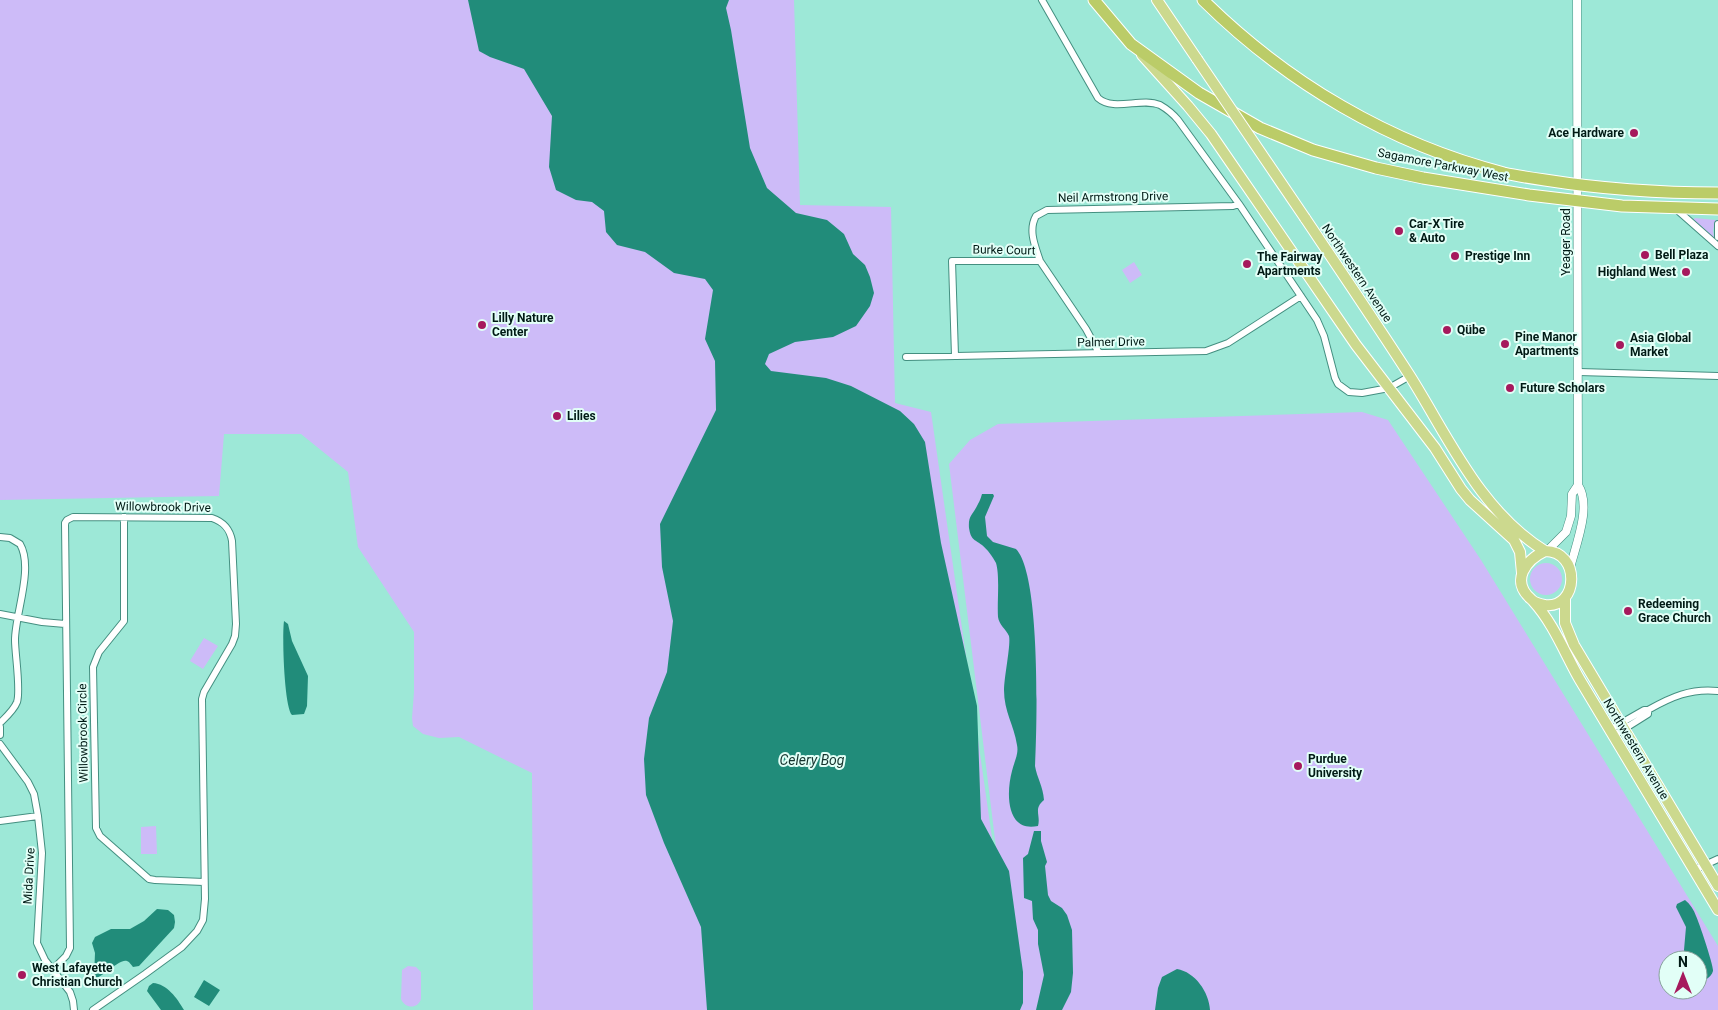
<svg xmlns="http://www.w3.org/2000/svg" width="1718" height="1010" font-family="Roboto,sans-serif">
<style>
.green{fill:#cdbbf8;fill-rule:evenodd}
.water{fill:#218c7a}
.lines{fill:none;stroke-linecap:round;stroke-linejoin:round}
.minor-casing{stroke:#448f80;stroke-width:8}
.tertiary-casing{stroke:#448f80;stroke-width:9}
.primary-casing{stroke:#fff;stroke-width:12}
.trunk-casing{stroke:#fff;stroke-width:13}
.minor{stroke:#fff;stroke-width:6}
.tertiary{stroke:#fff;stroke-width:8}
.primary{stroke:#ccd98e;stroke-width:10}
.trunk{stroke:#bbcc68;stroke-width:11}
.primary-bridge-casing{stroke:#fff;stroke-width:12;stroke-linecap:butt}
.primary-bridge{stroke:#ccd98e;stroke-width:10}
.poi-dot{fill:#a6195d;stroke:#e2fff7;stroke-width:2}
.labels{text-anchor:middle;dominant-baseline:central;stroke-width:4;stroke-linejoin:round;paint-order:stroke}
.poi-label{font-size:12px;font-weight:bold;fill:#001a15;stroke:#e2fff7;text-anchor:start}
.street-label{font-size:12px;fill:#001a15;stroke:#e2fff7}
.water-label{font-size:14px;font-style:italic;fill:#16342e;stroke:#e2fff7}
</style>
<rect width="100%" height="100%" fill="#9de8d7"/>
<path class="green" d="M0,0H794L800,205L891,207L895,403L931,412L1011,970L949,464L970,440L998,424L1362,412L1388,420L1481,560L1718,946V1010H533L532,773L459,737L439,738L423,734L413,726L412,718L414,692V632L358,547L348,472L301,434H224L219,496L0,500ZM1668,960H1698V990H1668Z
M1695,218L1716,220L1713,230L1714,238L1712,239L1693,220Z
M1134,262L1142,275L1130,283L1122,270Z
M1530 579a16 16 0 1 1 32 0a16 16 0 1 1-32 0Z
M204,638L218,646L203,669L190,661Z
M156,826L157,854H141V827Z
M408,966L416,967L421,972V999C418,1009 405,1009 401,999L402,970Z"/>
<path class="water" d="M468,0H729L726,8L731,30L750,148L767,188L796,213L827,220L844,234L853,254L865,265L870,277L874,293L870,306L856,326L833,337L795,342L769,354L765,364L771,371L826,378L851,386L900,411L914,424L925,442L941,543L977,706L981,819L1009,871L1023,972V1003L1020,1010H707L701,927L664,843L646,795L644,759L649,718L667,672L673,621L662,567L660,524L716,410L715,361L705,339L713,290L705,279L674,273L645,252L617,245L606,232L604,211L592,202L576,200L556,190L549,167L552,116L524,69L490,57L479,51Z
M982,494H993L994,496L985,517L987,536L993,542L1016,549C1041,575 1037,726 1035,766C1037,778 1043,786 1044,800C1033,809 1041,815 1038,826C1006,833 1006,793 1012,771C1014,762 1019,754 1017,745C1014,725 1004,712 1004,690C1004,677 1011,645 1009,636C1006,629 999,625 998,617C997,602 1000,576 996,563C993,557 987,549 982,545C974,539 971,540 969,528C968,515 973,515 978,504C980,501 981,497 982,494Z
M284,621L288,624L292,641L308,676L307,706L304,714L292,715C284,706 282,635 284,621Z
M1034,831H1041V841L1047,862L1045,866L1048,895L1051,901L1062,908L1067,915L1072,930L1073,973L1071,992L1062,1010H1036L1044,975L1038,944V930L1033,919L1032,901L1024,898L1023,858L1028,854Z
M1685,900C1690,904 1694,910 1696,916C1699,922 1714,967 1713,971C1711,978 1704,981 1698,981V960H1686L1684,950L1686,927L1676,907L1677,904Z
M157,909L168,910L174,915L175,922L174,928L139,966L133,967C131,965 130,962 127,961C120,958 104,976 96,978L94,977L95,953L92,943L95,937L111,929H130L144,921Z
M1177,969C1195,972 1209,992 1210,1010H1155L1158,988L1162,977Z
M204,980L220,990L209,1006L194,997Z
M153,983C167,984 177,998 184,1010H161L147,991L149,986Z"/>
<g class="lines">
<g class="minor-casing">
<path id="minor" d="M1042,0L1098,98C1114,112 1141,97 1160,105C1167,109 1173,114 1178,120L1239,204L1317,320L1324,336L1335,378L1338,384L1349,392L1362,393L1389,388L1410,376
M1676,209L1718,246
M1718,224V237
M1040,261C1035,246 1028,230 1036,216L1047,210L1233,206L1239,204
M955,356L952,261H1040L1086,329L1099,353
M906,357L1206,351L1228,343L1301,296
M1579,372L1718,376
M124,517V621L99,652L93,667L96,828L100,836L149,879L155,880L204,882
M0,537L10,538L20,544C34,568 15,614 15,640C15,654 21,690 17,702C14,710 6,717 0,723
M0,614L42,622L65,624
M0,727V735
M1609,730L1644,710H1648C1671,697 1691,688 1718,691
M1613,736L1648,714V710
M0,744L28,782L34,794L38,816L42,853L37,943L45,960L70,992L73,1001L74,1010
M0,821L38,816
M1694,870L1718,859
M53,969L66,956L70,948L65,523L67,520L73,517L212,518C224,522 230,529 232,541L236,624L235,636L232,644L204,692L202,699L205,899L203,920L197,931L182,947L145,974L93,1010"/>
</g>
<g class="tertiary-casing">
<path id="tertiary" d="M1547,551L1566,532L1571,516L1572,494L1578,485L1577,0
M1570,568C1576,544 1592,506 1578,485"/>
</g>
<g class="primary-casing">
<path id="primary" d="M1157,0L1197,59
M1142,55L1188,106L1211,134L1356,345L1435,448L1461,489L1470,500L1514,540L1520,552L1522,573
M1305,218C1340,270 1376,323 1410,376C1449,438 1480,511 1545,551
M1545,551C1581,551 1579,609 1545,605C1540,604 1534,603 1531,599C1510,581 1526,560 1545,551Z
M1565,598V623L1574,645L1718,886
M1533,601C1554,624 1565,654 1580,680L1718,910"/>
</g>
<g class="trunk-casing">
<path id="trunk" d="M1094,0L1131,44L1199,93L1260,128L1313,150L1376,168L1423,178L1529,195L1622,206L1718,209
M1203,0C1286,82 1390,144 1504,173C1517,176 1531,178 1545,180C1602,189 1660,193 1718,193"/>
</g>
<use href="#minor" class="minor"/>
<use href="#tertiary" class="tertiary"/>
<use href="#primary" class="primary"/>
<use href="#trunk" class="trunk"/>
<g class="primary-bridge-casing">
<path id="primary-bridge" d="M1197,59L1305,218"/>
</g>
<use href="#primary-bridge" class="primary-bridge"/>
</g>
<g class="poi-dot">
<circle cx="1634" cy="133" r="5"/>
<circle cx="1399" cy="231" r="5"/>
<circle cx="1645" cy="255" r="5"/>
<circle cx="1455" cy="256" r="5"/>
<circle cx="1247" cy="264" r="5"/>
<circle cx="1686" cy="272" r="5"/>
<circle cx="482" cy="325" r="5"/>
<circle cx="1447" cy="330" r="5"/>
<circle cx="1505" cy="344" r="5"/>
<circle cx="1620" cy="345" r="5"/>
<circle cx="1510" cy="388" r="5"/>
<circle cx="557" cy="416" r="5"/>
<circle cx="1628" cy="611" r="5"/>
<circle cx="1298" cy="766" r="5"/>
<circle cx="22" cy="975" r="5"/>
</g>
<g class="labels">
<g class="poi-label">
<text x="1624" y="133" text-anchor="end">Ace Hardware</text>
<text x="1409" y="224">Car-X Tire<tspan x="1409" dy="14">&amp; Auto</tspan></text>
<text x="1655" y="255">Bell Plaza</text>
<text x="1465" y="256">Prestige Inn</text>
<text x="1257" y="257">The Fairway<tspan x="1257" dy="14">Apartments</tspan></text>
<text x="1676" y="272" text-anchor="end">Highland West</text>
<text x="492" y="318">Lilly Nature<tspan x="492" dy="14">Center</tspan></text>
<text x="1457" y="330">Qübe</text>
<text x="1515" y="337">Pine Manor<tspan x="1515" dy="14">Apartments</tspan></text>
<text x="1630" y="338">Asia Global<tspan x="1630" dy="14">Market</tspan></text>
<text x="1520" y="388">Future Scholars</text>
<text x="567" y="416">Lilies</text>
<text x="1638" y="604">Redeeming<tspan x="1638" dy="14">Grace Church</tspan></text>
<text x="1308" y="759">Purdue<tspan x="1308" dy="14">University</tspan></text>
<text x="32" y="968">West Lafayette<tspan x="32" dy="14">Christian Church</tspan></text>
</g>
<g class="street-label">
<text transform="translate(1443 165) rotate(11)">Sagamore Parkway West</text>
<text transform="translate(1113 197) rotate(-1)">Neil Armstrong Drive</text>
<text transform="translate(1566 242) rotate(-90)">Yeager Road</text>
<text transform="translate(1004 250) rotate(1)">Burke Court</text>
<text transform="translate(1357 273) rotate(56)">Northwestern Avenue</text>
<text transform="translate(1111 342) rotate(-1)">Palmer Drive</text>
<text transform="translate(163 507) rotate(1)">Willowbrook Drive</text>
<text transform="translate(83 733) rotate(-91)">Willowbrook Circle</text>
<text transform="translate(1636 749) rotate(59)">Northwestern Avenue</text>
<text transform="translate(29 876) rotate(-87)">Mida Drive</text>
</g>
<g class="water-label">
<text x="812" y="760">Celery Bog</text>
</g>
</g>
<g transform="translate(1683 975)"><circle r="24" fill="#e2fff7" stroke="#88a39d"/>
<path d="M0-4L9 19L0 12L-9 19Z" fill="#a6195d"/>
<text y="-8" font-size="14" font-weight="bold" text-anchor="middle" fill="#001a15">N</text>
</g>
</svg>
